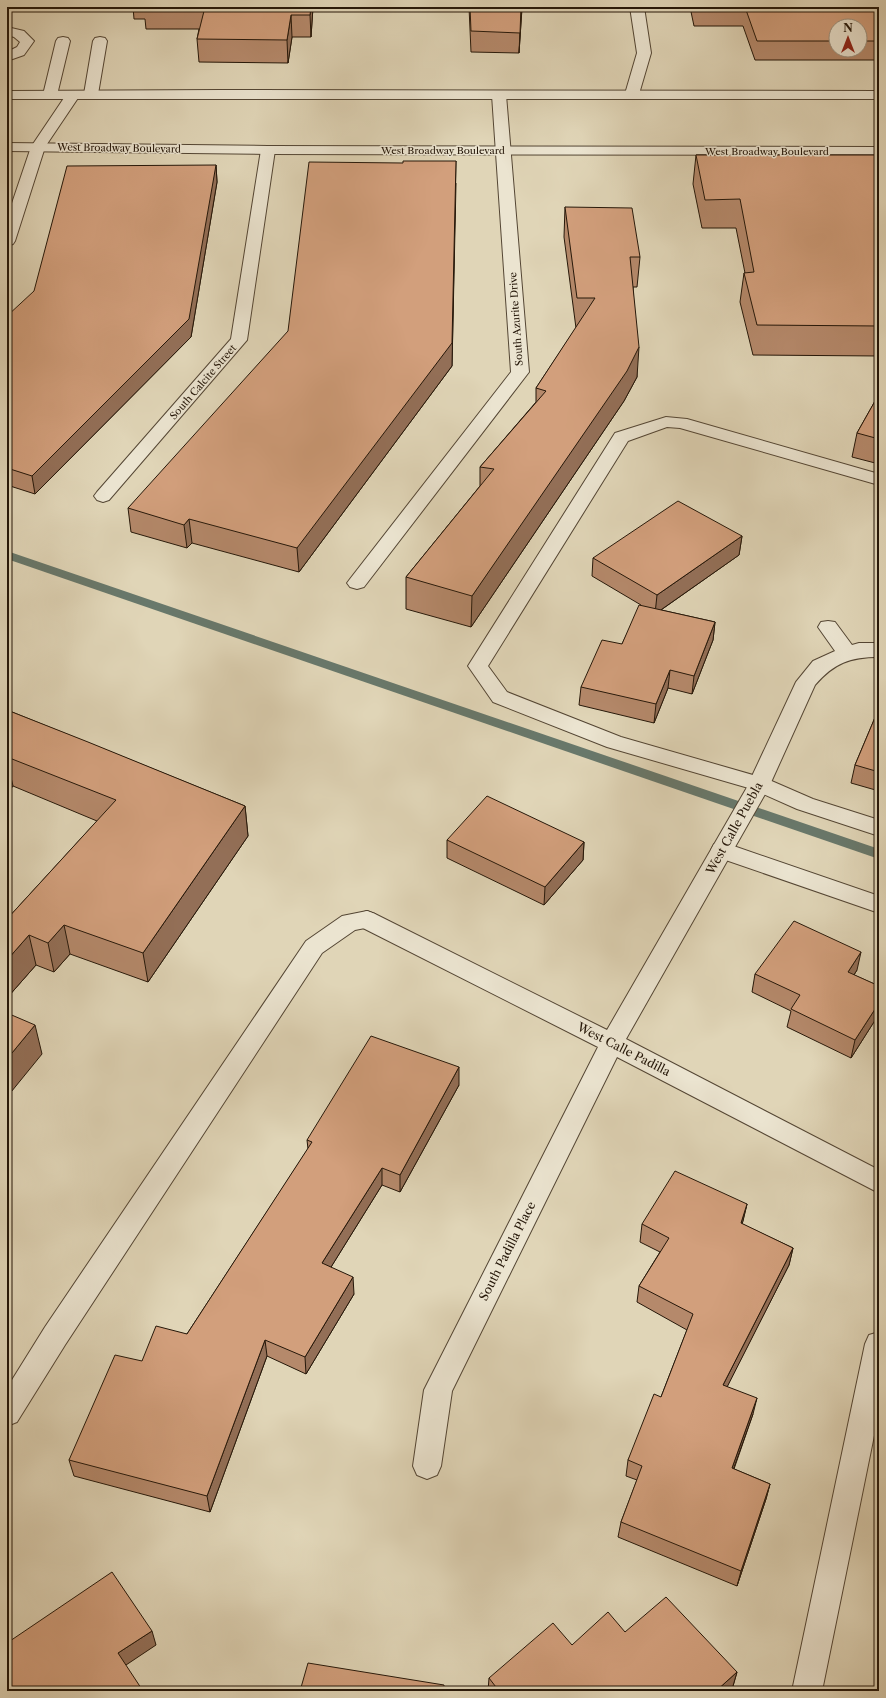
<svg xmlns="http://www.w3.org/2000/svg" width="886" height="1698" font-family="'Libre Caslon Text',serif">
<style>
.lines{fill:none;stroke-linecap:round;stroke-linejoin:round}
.stream{fill:#68786b;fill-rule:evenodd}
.service-casing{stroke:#544634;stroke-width:2}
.minor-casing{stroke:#544634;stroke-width:2}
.tertiary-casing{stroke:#544634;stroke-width:2}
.service{fill:#ebe4d0;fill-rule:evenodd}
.minor{fill:#ebe4d0;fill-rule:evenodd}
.tertiary{fill:#ebe4d0;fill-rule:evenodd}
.wall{fill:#b5896b;stroke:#251709;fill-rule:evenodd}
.shaded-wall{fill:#936f57;stroke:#251709}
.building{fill:#d29f7c;stroke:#251709}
.labels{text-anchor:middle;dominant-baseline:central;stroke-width:3;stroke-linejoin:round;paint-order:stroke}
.far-street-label{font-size:10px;fill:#251709;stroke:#ebe4d0}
.street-label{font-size:12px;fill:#251709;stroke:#ebe4d0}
</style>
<rect width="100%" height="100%" fill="#e0d5b7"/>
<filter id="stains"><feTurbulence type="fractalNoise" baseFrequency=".005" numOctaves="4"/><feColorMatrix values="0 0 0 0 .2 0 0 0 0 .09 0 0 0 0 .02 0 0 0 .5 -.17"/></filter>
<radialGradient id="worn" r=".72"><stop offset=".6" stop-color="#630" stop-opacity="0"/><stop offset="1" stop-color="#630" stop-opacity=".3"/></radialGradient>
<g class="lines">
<path class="stream" d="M7,551L879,849V859L7,559Z"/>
<g class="service-casing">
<path id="service" d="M630,7H644L651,53L639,94L637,97H627L625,94L637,53Z
M7,27L24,31L34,41L24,55L7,61V52L17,47L20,42L14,37L7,35Z
M666,417L687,419L879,474V485L680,428L667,427L628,441L488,666L507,692L621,737L767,779L813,799L879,820V836L797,809L752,789L607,747L493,702L468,666L615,433Z
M722,842L879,896V913L714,856L711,850L714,844Z
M367,911L375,914L378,920L375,926L355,930L322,953L65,1345L17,1422L7,1426V1388L45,1327L306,941L342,916Z
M879,1332V1411L822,1691H792L865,1344L869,1335Z"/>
</g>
<g class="minor-casing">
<path id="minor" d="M63,37L68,38L70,41L57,95L55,98H45L43,95L56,41L58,38Z
M100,37L105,38L107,41L98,94L96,97H86L84,94L93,41L95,38Z
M73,91L78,92L80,95L45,147L15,241L13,244L7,246V218L31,147L68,92Z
M499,91L504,92L506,95L529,372L364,587L357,589L350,587L347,583L350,579L511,372L492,95L494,92Z
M268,146L273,147L275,150L247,340L109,500L103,502L97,500L94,496L97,492L231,339L261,150L263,147Z
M828,621L835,622L852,645L859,643H879V657C850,657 834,663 815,685L768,789L626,1039L879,1170V1193L617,1057L452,1391L441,1466L437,1475L427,1479L417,1475L413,1466L424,1390L598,1047L359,926L356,920L359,914L367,911L375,914L607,1030L746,789L796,682L813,661L835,651L818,627L821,622Z"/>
</g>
<g class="tertiary-casing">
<path id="tertiary" d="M219,90L879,91V99H7V91Z
M7,143L268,146L879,147V155L268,154L7,151Z"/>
</g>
<use href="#service" class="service"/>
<use href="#minor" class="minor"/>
<use href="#tertiary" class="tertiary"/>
</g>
<path class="wall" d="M133,7H313L311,37H292L288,63L199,62L197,39L199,29H146L145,19H134Z
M469,7H522L519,53L471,52Z
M690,7H879V60H755L743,26H694ZM836,26H860V50H836Z
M696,155H879V356L753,355L740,302L744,273H745L736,228H702L693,184Z
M216,165L217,182L191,337L35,494L7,485V316Z
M456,183L452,366L299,572L192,543L187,548L131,532L128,508Z
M565,207L640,257L637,287H633L637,377L624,401L471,627L406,609V577L480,486V467L536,402V388L576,328L564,237Z
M879,394V464L852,457L857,433Z
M742,536L739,555L661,610L715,622L713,640L692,694L668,688L654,723L579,705L581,687L622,644L641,605L592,576L593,558Z
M879,560V573L877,572Z
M879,708V791L851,783L855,765Z
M7,710L245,806L248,836L148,982L70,954L54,972L36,965L7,998V919L97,821L13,786L7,793Z
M447,840L584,842L583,860L544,905L447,858Z
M857,970L854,975L879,986V1014L851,1058L787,1027L791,1011L752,992L755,974Z
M459,1085L400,1192L382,1185L331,1267L354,1294L306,1374L267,1356L210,1512L74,1476L69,1460L142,1361L187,1334L308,1149L307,1140Z
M747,1204L742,1224L793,1248L789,1265L727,1386L753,1414L734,1469L770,1484L766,1499L737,1586L618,1537L621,1522L637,1480L626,1476L628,1460L661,1397L687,1330L637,1302L639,1286L660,1252L640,1242L642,1224Z
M625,1632L737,1672L733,1686L727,1691H488L489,1678L572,1645Z"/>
<path class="shaded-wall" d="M311,7H313L311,37L310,15Z
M521,7H522V8L519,53Z
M291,15L292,37L288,63L287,40Z
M456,161L452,366L299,572L297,548Z
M216,165L217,182L191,337L35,494L32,476Z
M639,347L637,377L624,401L471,627L472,596Z
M189,519L192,543L187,548L184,525Z
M742,536L739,555L655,614L657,595Z
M715,622L713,640L692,694L694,676Z
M670,670L668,688L654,723L656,704Z
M7,760L13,786L7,793Z
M245,806L248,836L148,982L143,953Z
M584,842L583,860L544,905L545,887Z
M64,925L70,954L54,972L48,943Z
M29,935L36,965L7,998V960Z
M861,952L857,970L844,990L848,972Z
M879,1003V1014L851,1058L855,1040Z
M35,1025L42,1054L7,1097V1059Z
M459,1067V1085L400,1192V1175Z
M382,1168V1185L323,1280L322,1263Z
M747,1204L743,1221L737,1240L741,1223Z
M793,1248L789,1265L720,1401L723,1385Z
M353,1277L354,1294L306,1374L305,1357Z
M265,1340L267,1356L210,1512L207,1496Z
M757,1398L753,1414L728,1484L732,1468Z
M770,1484L766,1499L737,1586L741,1571Z
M152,1631L156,1645L123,1667L118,1653Z
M737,1672L733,1686L727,1691H716Z"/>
<path class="building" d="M205,7H311L310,15H291L287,40L197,39Z
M470,7H521L520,33L471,31Z
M696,7H878L879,8V41H860V26H836V41H757L745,7Z
M696,155H879V326L757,325L744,273L754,272L740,199L705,200Z
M403,161H456L452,343L297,548L189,519L184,525L128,508L288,331L309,162L403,163Z
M216,165L189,319L32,476L7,468V316L34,291L67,166Z
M565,207L632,208L640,257H630L639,347L627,371L472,596L406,577L494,469L480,467L546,391L536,388L595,298H577Z
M879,394V439L857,433Z
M678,501L742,536L657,595L593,558Z
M639,605L715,622L694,676L670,670L656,704L581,687L602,640L622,644Z
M879,708V772L855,765Z
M7,710L88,742L245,806L143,953L64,925L48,943L29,935L7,960V919L116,800L7,757Z
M487,796L584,842L545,887L447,840Z
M794,921L861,952L848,972L879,986V1003L855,1040L791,1009L800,995L755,974Z
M7,1013L35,1025L7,1059Z
M371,1036L459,1067L400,1175L382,1168L322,1263L353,1277L305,1357L265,1340L207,1496L69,1460L115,1355L142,1361L156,1326L187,1334L312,1142L307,1140Z
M675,1171L747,1204L741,1223L793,1248L723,1385L757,1398L732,1468L770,1484L741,1571L621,1522L642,1466L628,1460L654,1394L661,1397L693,1314L639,1286L669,1238L642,1224Z
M112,1572L152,1631L118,1653L143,1691H7V1643Z
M666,1597L737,1672L716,1691H499L489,1678L553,1623L572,1645L608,1612L625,1632Z
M308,1663L444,1685V1691H300Z"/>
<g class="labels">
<g class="far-street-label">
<text transform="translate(119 148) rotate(1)">West Broadway Boulevard</text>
<text x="443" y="150">West Broadway Boulevard</text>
<text x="767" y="151">West Broadway Boulevard</text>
<text transform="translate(516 319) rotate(-94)">South Azurite Drive</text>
<text transform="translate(203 382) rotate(-49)">South Calcite Street</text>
</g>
<g class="street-label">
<text transform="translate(734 828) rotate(-61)">West Calle Puebla</text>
<text transform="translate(624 1049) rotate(27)">West Calle Padilla</text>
<text transform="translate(507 1251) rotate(-63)">South Padilla Place</text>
</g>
</g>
<rect width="886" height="1698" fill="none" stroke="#e0d5b7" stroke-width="24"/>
<rect x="8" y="8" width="870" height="1682" fill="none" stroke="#251709" stroke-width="2"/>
<rect x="12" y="12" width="862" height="1674" fill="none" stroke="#251709"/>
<g transform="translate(848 38)"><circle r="19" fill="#ebe4d0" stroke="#9c9280"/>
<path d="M0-3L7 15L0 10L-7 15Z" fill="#8f2418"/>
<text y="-6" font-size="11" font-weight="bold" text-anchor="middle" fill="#251709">N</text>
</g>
<rect width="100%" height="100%" filter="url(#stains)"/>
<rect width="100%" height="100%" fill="url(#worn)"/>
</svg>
